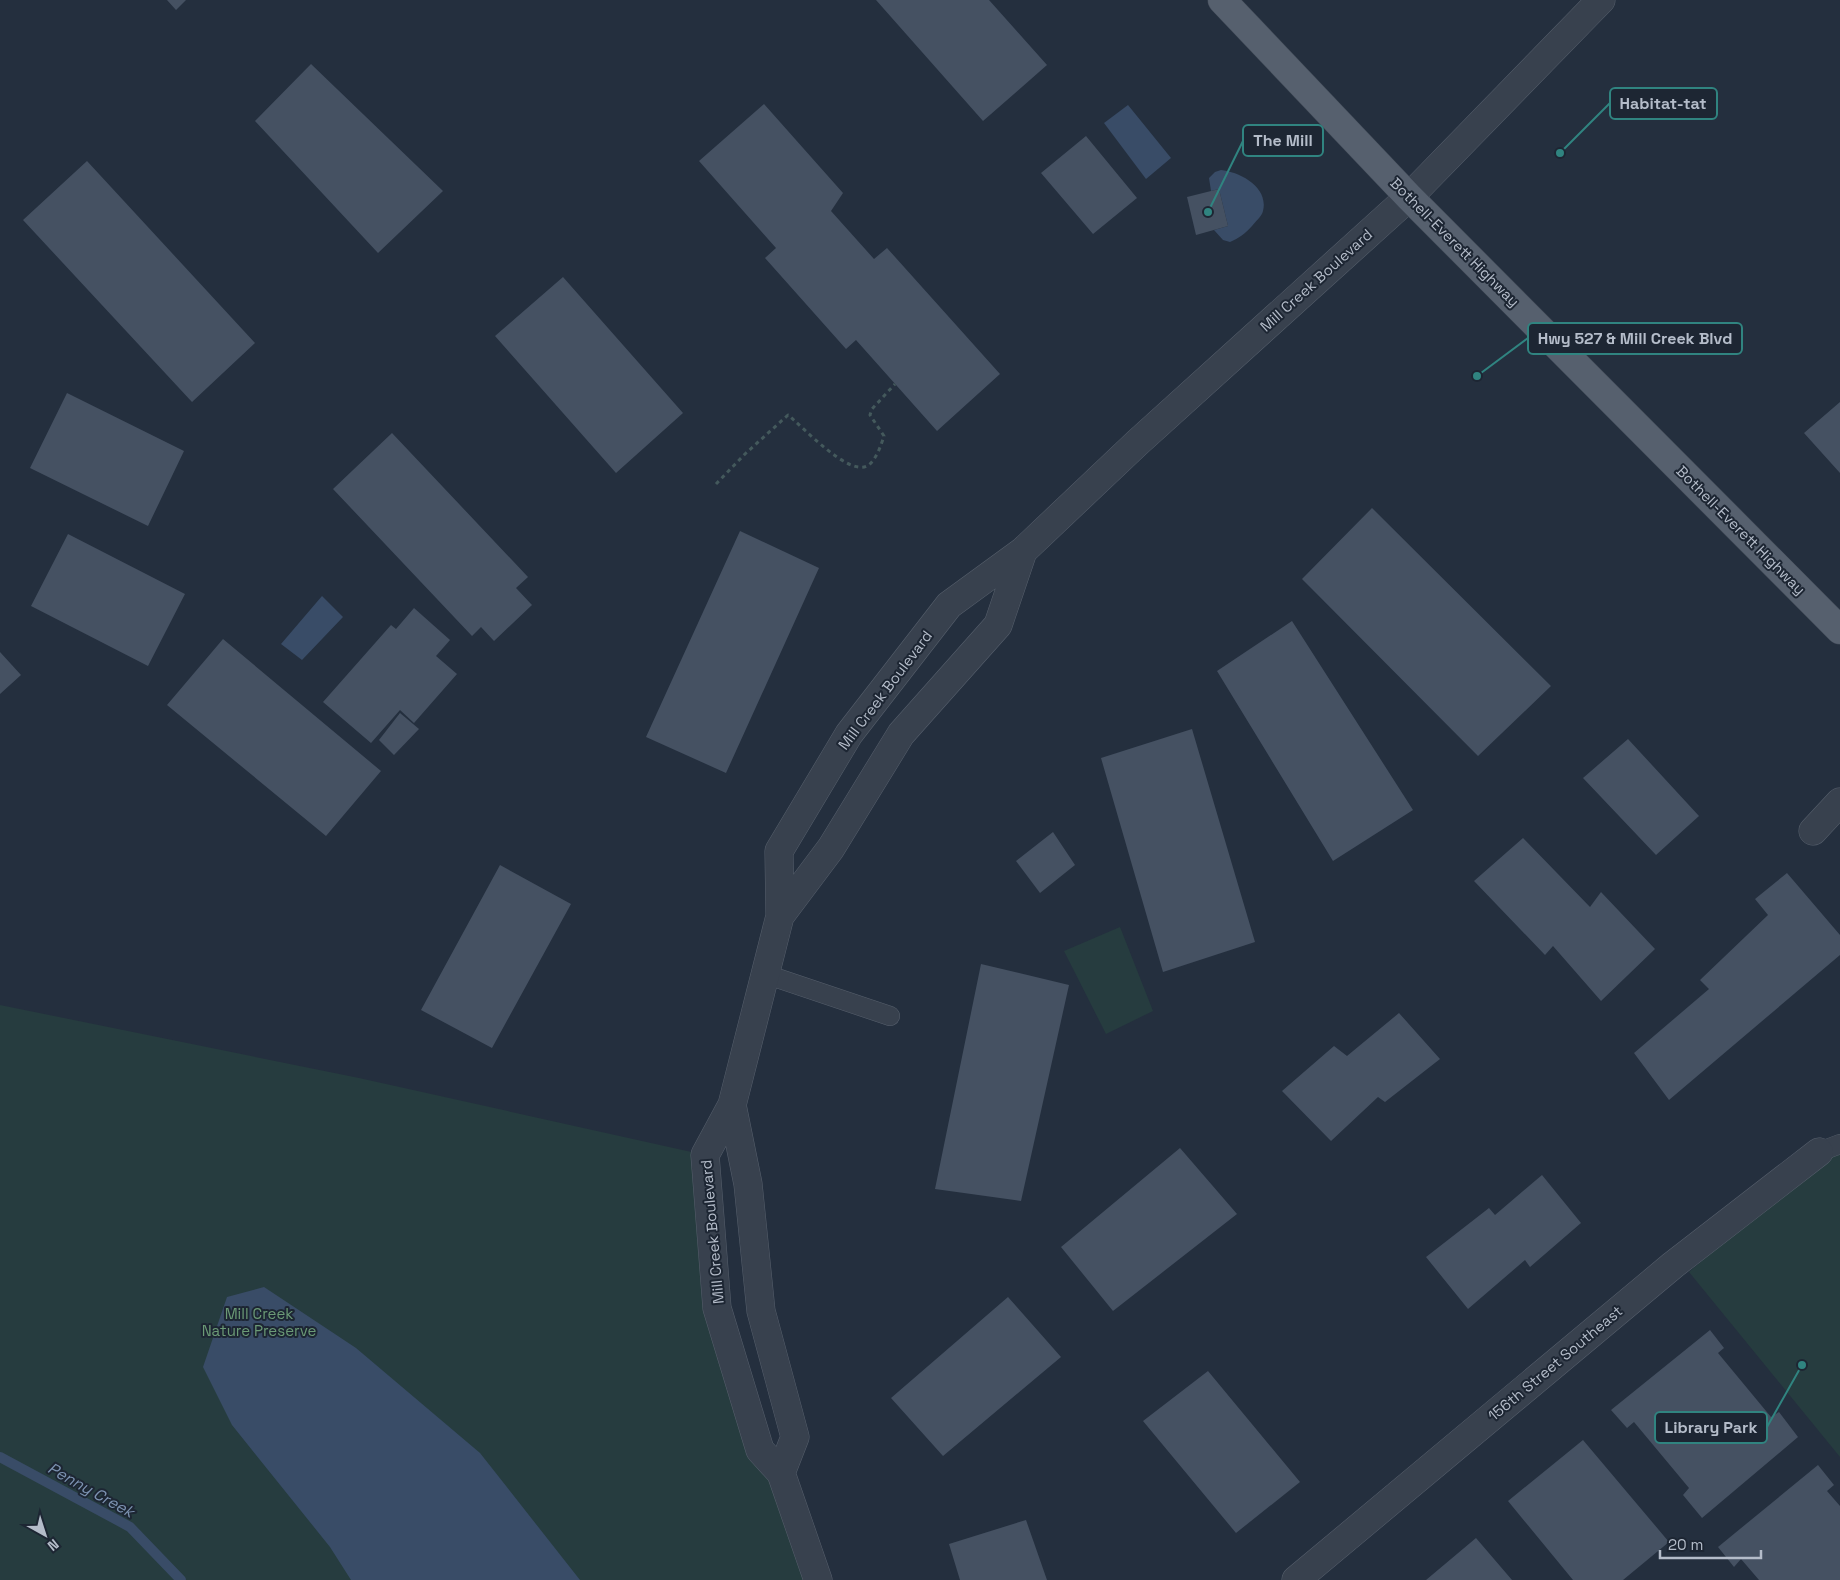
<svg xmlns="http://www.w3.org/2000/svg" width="1840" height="1580" font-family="'Space Grotesk',sans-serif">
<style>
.green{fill:#263c3f}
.water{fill:#394c67}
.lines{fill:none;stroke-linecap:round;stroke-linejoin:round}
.stream{stroke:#394c67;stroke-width:10}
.building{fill:#455162}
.service-casing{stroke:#565f6c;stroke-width:20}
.minor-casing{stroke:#565f6c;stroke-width:29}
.tertiary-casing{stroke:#565f6c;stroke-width:29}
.primary-casing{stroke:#414a57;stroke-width:29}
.path{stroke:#44595c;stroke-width:3;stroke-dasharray:4 4;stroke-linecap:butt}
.service{stroke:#38414e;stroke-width:19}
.minor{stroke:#38414e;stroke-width:28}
.tertiary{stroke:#38414e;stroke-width:28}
.primary{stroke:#56606e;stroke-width:28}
.labels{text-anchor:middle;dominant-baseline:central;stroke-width:4;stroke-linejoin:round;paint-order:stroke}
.street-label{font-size:15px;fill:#b4bcc9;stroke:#1d2633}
.park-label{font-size:15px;fill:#6b9a76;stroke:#1d2633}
.water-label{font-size:16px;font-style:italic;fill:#7c92b1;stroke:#1d2633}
.leader{fill:none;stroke:#308480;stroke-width:2}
.callout-dot{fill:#308480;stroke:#1d2633;stroke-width:2}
.callout{fill:#1d2633;stroke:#308480;stroke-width:2}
.callout-label{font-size:16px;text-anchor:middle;font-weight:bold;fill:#b4bcc9}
</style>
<rect width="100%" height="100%" fill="#242f3e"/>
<path class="green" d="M1120,927L1153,1011L1106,1034L1064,951Z
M0,1005L359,1078L705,1155L717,1308L818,1580H0Z
M1840,1134V1457L1689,1272L1816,1162Z"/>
<path class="water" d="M1128,105L1171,158L1146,179L1104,123Z
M1221,170C1240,172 1269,187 1263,211C1262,216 1255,222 1252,226C1245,234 1239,238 1230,242L1223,240L1214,230L1228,226L1219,189L1211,191L1209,178L1215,172Z
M322,596L343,617L302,660L281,644Z
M264,1287L356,1348L480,1453L580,1580H351L330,1547L232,1425L203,1367L227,1297Z"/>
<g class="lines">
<path class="stream" d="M0,1457L130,1527L181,1580"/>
</g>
<path class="building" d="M167,0H186L176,10Z
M876,0H989L1047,65L983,121Z
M311,64L443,191L378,253L255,121Z
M764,104L843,193L831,211L874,259L887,248L1000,374L937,431L856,340L846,349L765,258L776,248L699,161Z
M1086,136L1137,198L1093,234L1041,173Z
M87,161L255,343L192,402L23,220Z
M1219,189L1228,226L1196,235L1187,197Z
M563,277L683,413L616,473L495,336Z
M67,393L184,451L148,526L30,468Z
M1840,402V473L1804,433Z
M392,433L528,577L516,588L532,605L494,641L481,627L472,636L333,489Z
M1372,508L1551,686L1478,756L1302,579Z
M740,531L819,568L726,773L646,737Z
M68,534L185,594L148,666L31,606Z
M414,608L450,640L436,656L457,674L414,723L400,710L371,743L323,702L391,625L396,629Z
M1292,621L1413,810L1333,861L1217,671Z
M223,639L381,771L326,836L167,705Z
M0,652L21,675L0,694Z
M400,713L419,729L394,755L379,740Z
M1192,729L1255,942L1163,972L1101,758Z
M1628,739L1699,816L1656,855L1583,778Z
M1053,832L1075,865L1040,893L1016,861Z
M1523,838L1590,907L1601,892L1655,949L1601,1001L1553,946L1545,955L1474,881Z
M500,865L571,904L492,1048L421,1010Z
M1787,873L1840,935V955L1669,1100L1634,1053L1709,989L1700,980L1768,915L1755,899Z
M981,964L1069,985L1021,1201L935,1189Z
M1399,1013L1440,1059L1385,1102L1378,1097L1331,1141L1282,1091L1334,1046L1347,1056Z
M1180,1148L1237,1214L1113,1311L1061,1247Z
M1542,1175L1581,1223L1530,1267L1525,1260L1468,1309L1426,1257L1489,1208L1495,1215Z
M1008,1297L1061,1357L943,1456L891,1398Z
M1710,1330L1724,1348L1718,1353L1771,1417L1779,1412L1798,1437L1702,1518L1683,1495L1689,1488L1634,1422L1627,1428L1611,1410Z
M1208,1371L1300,1482L1236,1533L1143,1421Z
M1583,1440L1669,1542L1623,1580H1573L1508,1501Z
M1818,1465L1834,1485L1827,1491L1840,1506V1580H1759L1741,1559L1734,1567L1718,1547Z
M1026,1520L1047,1580H960L949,1544Z
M1476,1538L1512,1580H1426Z"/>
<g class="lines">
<g class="service-casing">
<path id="service" d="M765,974L890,1016
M1819,1152L1840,1144"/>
</g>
<g class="minor-casing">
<path id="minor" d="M1813,831L1840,802
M1296,1580L1673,1265L1819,1152"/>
</g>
<g class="tertiary-casing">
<path id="tertiary" d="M780,916L831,848L901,734L998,625L1023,551
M732,1105L748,1184L761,1311L795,1437L781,1473
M818,1580L781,1473L760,1450L717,1308L705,1155L732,1105L780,916L779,851L849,734L949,605L1023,551L1137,443L1409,197L1601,0"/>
</g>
<g class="primary-casing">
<path id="primary" d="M1222,0L1409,197L1840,630"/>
</g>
<path class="path" d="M716,484L745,454L788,415C803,427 848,476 867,466C876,461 881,445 884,436L870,415L872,409L895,384"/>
<use href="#service" class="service"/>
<use href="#minor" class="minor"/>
<use href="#tertiary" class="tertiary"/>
<use href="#primary" class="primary"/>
</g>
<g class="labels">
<g class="street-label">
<text transform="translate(1455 242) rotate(45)">Bothell-Everett Highway</text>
<text transform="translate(1316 280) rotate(-42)">Mill Creek Boulevard</text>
<text transform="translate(1741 530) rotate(45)">Bothell-Everett Highway</text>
<text transform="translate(885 690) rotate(-53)">Mill Creek Boulevard</text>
<text transform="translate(712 1232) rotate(-95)">Mill Creek Boulevard</text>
<text transform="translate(1555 1363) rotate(-40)">156th Street Southeast</text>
</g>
<g class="park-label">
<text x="259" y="1313">Mill Creek<tspan x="259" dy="17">Nature Preserve</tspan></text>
</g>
<g class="water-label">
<text transform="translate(91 1490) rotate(29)">Penny Creek</text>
</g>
</g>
<path class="leader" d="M1560 153L1610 103M1208 212L1243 141M1477 376L1528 338M1802 1365L1767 1427"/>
<g class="callout-dot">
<circle cx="1560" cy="153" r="5"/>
<circle cx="1208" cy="212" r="5"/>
<circle cx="1477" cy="376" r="5"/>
<circle cx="1802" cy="1365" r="5"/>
</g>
<g class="callout">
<rect x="1610" y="88" width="107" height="31" rx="5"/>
<rect x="1243" y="125" width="80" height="31" rx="5"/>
<rect x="1528" y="323" width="214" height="31" rx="5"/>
<rect x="1655" y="1412" width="112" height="31" rx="5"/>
</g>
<g class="callout-label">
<text x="1663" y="109">Habitat-tat</text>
<text x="1283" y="146">The Mill</text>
<text x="1635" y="344">Hwy 527 &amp; Mill Creek Blvd</text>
<text x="1711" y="1433">Library Park</text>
</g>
<g transform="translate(45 1535) rotate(141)" stroke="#1d2633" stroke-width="4" paint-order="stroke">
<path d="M0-4L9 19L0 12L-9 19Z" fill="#b4bcc9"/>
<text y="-8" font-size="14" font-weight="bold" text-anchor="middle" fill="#b4bcc9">N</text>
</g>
<path d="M1660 1550v8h101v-8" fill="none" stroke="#b4bcc9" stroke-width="2.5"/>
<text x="1668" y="1550" font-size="15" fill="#b4bcc9" stroke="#1d2633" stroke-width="4" paint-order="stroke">20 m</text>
</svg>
